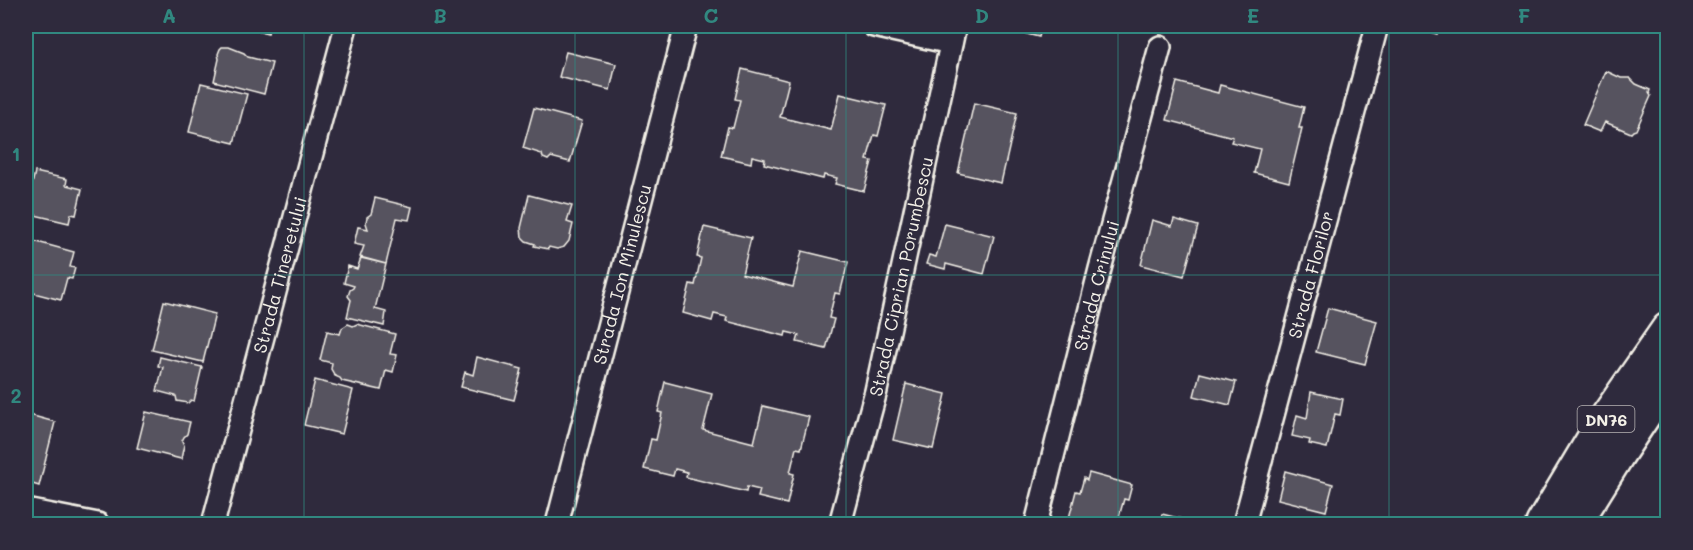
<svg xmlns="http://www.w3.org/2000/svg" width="1693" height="550" font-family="Mali,sans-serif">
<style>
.building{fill:#56525f;stroke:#f4f1e8;stroke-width:1.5}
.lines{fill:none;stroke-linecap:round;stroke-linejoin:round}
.minor-casing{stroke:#f4f1e8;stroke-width:26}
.primary-casing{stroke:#f4f1e8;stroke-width:38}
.minor{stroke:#2f2a3d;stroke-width:21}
.primary{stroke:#2f2a3d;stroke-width:33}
.grid{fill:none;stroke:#318880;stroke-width:1.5;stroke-opacity:0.55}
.labels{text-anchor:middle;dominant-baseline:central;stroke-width:4.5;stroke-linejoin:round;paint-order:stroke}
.shield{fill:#2f2a3d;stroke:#b9b5b5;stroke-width:1.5}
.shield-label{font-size:16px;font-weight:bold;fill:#f4f1e8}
.street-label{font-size:18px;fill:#f4f1e8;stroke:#2f2a3d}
.neatline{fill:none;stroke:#318880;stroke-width:2}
.grid-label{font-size:20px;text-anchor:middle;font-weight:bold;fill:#318880}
</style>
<rect width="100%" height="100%" fill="#2f2a3d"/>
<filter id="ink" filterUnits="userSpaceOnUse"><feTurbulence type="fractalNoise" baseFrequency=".0167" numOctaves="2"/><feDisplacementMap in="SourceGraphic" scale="12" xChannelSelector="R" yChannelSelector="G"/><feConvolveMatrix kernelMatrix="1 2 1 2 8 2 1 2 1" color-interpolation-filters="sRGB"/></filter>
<g filter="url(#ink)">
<path class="building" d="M239,26H270L268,33Z
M995,26H1042L1039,37Z
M1423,26H1447L1446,31L1438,29L1437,34L1430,32L1427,29L1428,27Z
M222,47H229L244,53L248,57L272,63L264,94L214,81L219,59L218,54L220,49Z
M566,52L616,64L610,90L559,77Z
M742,69L789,81L780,117L831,130L840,94L886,105L878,136L874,135L867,160L872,161L864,191L835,184L837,178L824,175L823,179L764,164L765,159L752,156L751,163L721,156L728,127L733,128L740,100L735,99Z
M1606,71L1621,78H1630L1636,84L1650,90L1649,93L1651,96L1636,130L1633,131L1631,133L1605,122L1600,132L1583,125Z
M1177,82L1218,93L1220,85L1304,107L1299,128H1302L1289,182L1254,173L1260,149L1231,142L1233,137L1167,120Z
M201,83L247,94L234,143L189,132Z
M974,103L1017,113L1001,183L958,173Z
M534,108L582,121L570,162L551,157L548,160L543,158L542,154L523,148Z
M35,172L67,179L66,185L82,189L76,215L71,214L69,223L26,213V200L28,201Z
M529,195L572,206L567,222L573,224L569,241L564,247L557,249L549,247L548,249L534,246L535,244L526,241L522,237L521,228Z
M375,198L412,207L409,220L397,218L386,264L360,257L364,246L354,244L358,227L368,229L366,223L367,217L371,214Z
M1174,219L1198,226L1184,276L1141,265L1152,220L1172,226Z
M945,224L994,236L984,274L946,264L945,269L926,264L929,255L936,257Z
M704,227L751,238L742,274L793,287L802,251L848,262L840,294L835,293L829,318L834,319L826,349L797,342L799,335L786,332L785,336L726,321L727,317L714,314L712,321L683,313L690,284L695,285L701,258L697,257Z
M26,239L74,252L70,267L75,268L72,279L67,278L61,300L26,291Z
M361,258L386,264L375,309L386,312L384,326L347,317L351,300L348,296L350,290L353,288L354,286L344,283L348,266L357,269Z
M164,301L215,314L203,362L152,350Z
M1328,308L1377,321L1365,364L1316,352Z
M348,324L353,326L357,324L395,334L390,354L397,355L393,372L386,370L381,390L342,381L340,378L335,376L331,369L332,363L320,360L327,331L340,334L342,328Z
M160,357L202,367L194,401L191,400L188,403L177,401L176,396L157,391L163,367L158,366Z
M477,357L522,369L514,400L461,387L465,372L473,375Z
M1200,373L1236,382L1230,405L1194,396Z
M315,380L353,390L342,434L304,425Z
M665,382L712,394L703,430L754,443L763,406L809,417L801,449L796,448L790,473L794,474L787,504L758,497L760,490L747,487L746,492L686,477L687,472L675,469L673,476L644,469L651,439L656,440L662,413L658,412Z
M906,384L946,394L933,449L893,440Z
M1311,392L1343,399L1340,415L1335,414L1327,448L1309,444L1310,440L1292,436L1297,415L1307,418Z
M146,412L190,422L187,434L184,437L182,441L184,445L181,459L137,448Z
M26,414L55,422L39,486L26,482Z
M1285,471L1333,484L1326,511L1278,499Z
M1089,473L1132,485L1128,500L1124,499L1117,524H1076L1068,522L1076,491L1080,492L1084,478L1087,480Z
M1162,514L1202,524H1159Z"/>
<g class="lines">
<g class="minor-casing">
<g id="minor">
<path d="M874,26L951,43"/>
<path d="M26,510L98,524"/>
<path id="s1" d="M213,524L346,26"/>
<path id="s2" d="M557,524L686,26"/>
<path id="s3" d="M840,524L876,391L955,26"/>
<path id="s4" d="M1036,524L1100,269L1160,47"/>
<path id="s5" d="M1244,524L1377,26"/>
</g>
</g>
<g class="primary-casing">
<path id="primary" d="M1543,524L1604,422L1668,330
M1574,524L1617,455L1668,378"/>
</g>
<use href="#minor" class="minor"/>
<use href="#primary" class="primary"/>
</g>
</g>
<path class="grid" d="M304,26V524M575,26V524M846,26V524M1118,26V524M1389,26V524M26,275H1668"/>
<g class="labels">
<rect class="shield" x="1577.5" y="406" width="57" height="26" rx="4.5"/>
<g class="shield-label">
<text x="1606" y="419">DN76</text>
</g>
<g class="street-label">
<text stroke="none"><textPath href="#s1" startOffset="258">Strada Tineretului</textPath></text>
<text stroke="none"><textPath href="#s2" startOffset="258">Strada Ion Minulescu</textPath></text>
<text stroke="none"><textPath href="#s5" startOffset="258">Strada Florilor</textPath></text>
<text stroke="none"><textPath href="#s3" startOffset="255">Strada Ciprian Porumbescu</textPath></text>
<text stroke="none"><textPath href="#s4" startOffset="246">Strada Crinului</textPath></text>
</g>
</g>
<rect width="1693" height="550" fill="none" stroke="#2f2a3d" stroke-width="66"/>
<rect x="33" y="33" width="1627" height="484" class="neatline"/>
<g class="grid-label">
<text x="169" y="23">A</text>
<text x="440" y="23">B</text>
<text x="711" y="23">C</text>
<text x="982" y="23">D</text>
<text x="1253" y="23">E</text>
<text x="1524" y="23">F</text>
<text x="16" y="161">1</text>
<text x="16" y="403">2</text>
</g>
</svg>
